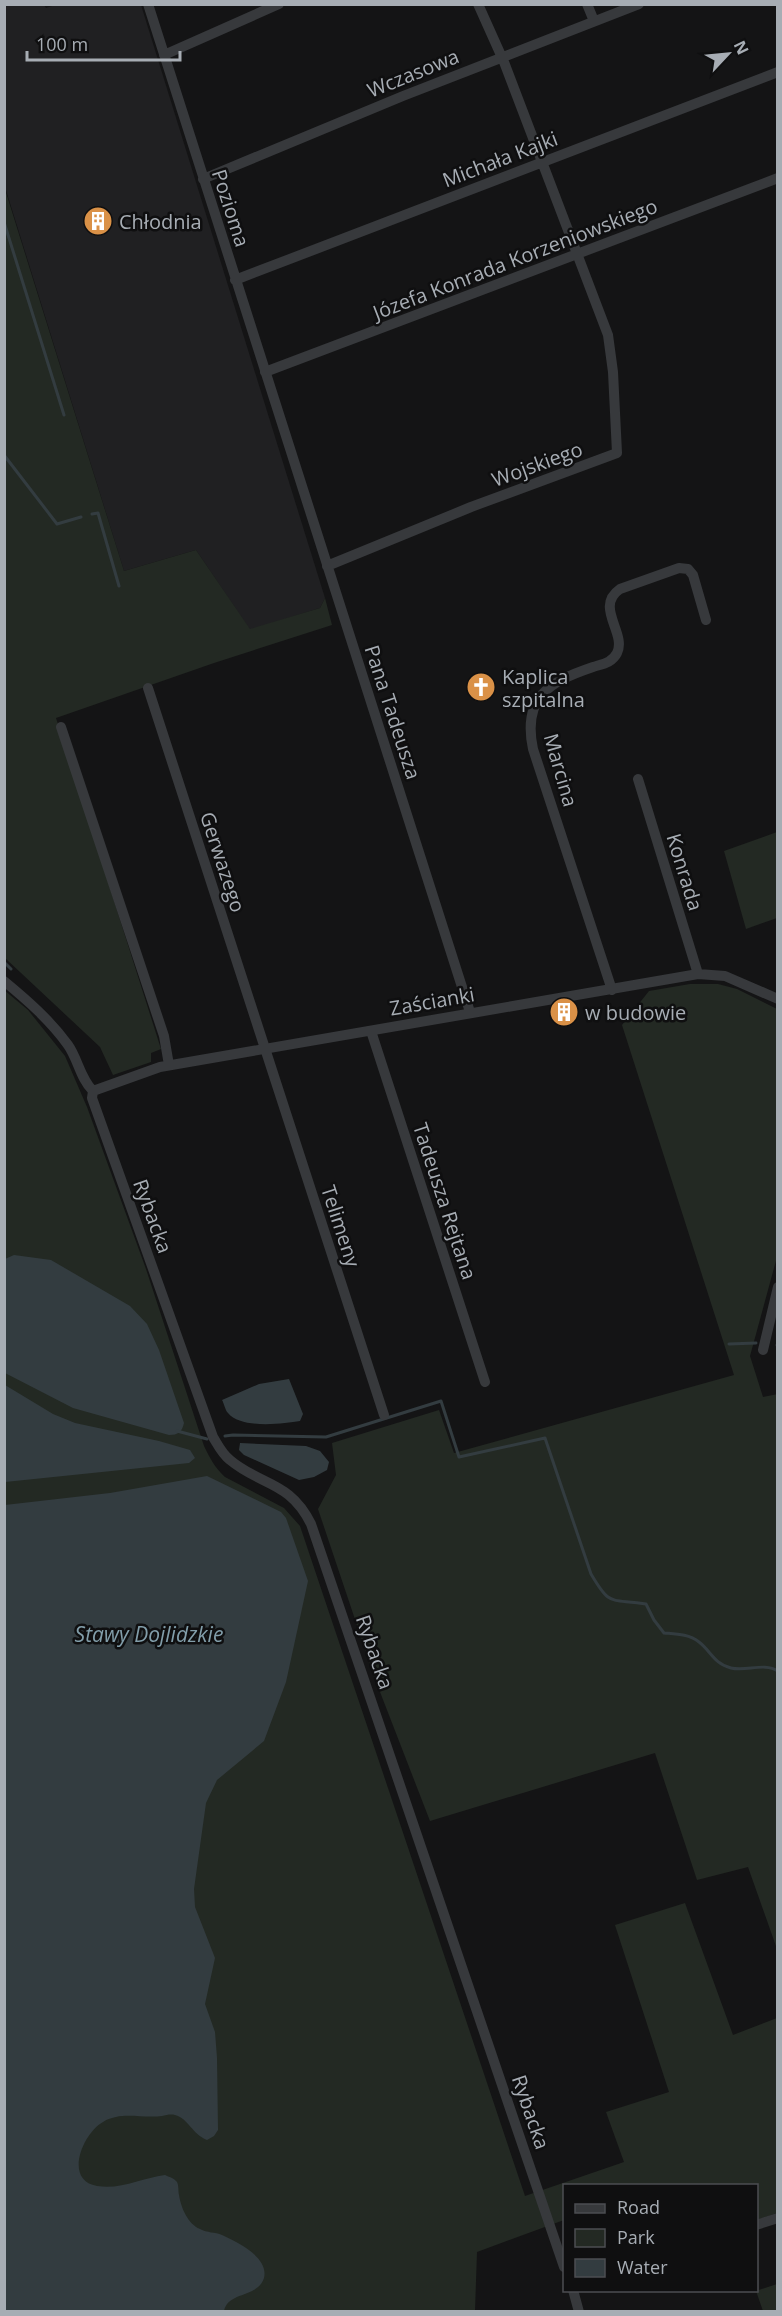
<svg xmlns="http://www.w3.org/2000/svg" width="782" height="2316" font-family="'Open Sans',sans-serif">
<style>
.built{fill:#202022}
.green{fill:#232923}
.water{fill:#333c40}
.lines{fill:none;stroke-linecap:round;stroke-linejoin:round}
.stream{stroke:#333c40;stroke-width:3}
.minor{stroke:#37393c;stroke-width:10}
.labels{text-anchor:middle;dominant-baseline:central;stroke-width:5;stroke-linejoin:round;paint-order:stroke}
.street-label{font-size:20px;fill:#a7adb4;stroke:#0f0f10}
.poi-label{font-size:20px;fill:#a7adb4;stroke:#0f0f10;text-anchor:start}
.water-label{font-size:21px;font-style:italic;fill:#829eaa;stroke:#0f0f10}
</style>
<rect width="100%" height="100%" fill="#141415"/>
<path class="built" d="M58,4L141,5L325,598L320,608L250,630L196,550L124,571L5,187L4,5H44L46,8Z"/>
<path class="green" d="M4,186L124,571L196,550L250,629L320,608L325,598L332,625L214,663L56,718L161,1049L151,1053V1062L113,1075L100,1047L5,958Z
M777,832V918L746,929L724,851Z
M690,984H718L737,989L777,1009V1257L750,1356L763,1397L778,1394L777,1949L748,1867L697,1880L655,1753L430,1821L375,1679L318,1509L336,1475L332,1443L439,1410L454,1453L734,1375L622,1025L649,991Z
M4,990L28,1010L65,1056L87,1107L146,1269L204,1446C210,1458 215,1468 225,1477L284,1508L300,1526L525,2196L624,2162L606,2112L669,2092L615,1925L685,1903L733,2035L777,2018V2213L757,2220L756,2186H564V2220L477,2252L475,2311H5Z
M777,2284V2311H763L756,2291Z"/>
<path class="water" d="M14,1255L51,1260L130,1306L147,1324L159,1350L184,1423C182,1432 178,1435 169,1435L73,1408L5,1373V1259Z
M289,1379L303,1414L300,1421C282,1424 241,1429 228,1413C225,1410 224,1403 222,1400L259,1384Z
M5,1385L53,1414L75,1423L159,1441L190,1450L195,1458L189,1463L5,1482Z
M240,1443L306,1446L320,1451L329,1462L327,1470L314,1477L299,1480L244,1455L239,1450Z
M207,1476L281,1512L286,1518L308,1581L286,1682L264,1741L217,1780L206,1803L194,1889L195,1907L215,1958L205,2004L215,2032L217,2058L218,2130L214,2136L207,2140C192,2134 188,2118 175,2115C171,2114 166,2115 162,2116C147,2118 129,2114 116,2117C112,2118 107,2119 103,2122C83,2133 63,2180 97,2186C121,2190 142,2178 165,2175C169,2177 174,2178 177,2182C179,2186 178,2191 179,2195C181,2208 188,2224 200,2229C207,2233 215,2232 222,2235C237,2242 269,2257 264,2278C258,2298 228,2291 224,2311H5V1505L110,1493Z"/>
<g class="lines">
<path class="stream" d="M4,222L64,415
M4,455L57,524L81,517
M92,514L98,513L119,586
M4,962L11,969
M729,1344L756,1343
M777,1345H778
M177,1431L207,1439
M225,1436L233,1435L326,1437L441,1401L459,1457L545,1438L591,1574C611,1608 610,1598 646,1604L654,1620L664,1633C676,1634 689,1634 699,1642C710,1650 714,1664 731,1668C746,1672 764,1662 778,1671"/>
<path class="minor" d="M148,4L470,1012
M587,4L594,21
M164,55L279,4
M203,179L403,96L639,4
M235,280L778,72
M265,372L778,178
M327,566L471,507L617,453L613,372L608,335L504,62L478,4
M148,688L384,1415
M61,727L164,1036L169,1065
M638,779L698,974
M4,981C27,1000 50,1020 68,1045C78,1059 80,1078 93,1091
M612,990L533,749C522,697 549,682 593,667C602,664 612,663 617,653C627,633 594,607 620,589L679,568L688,569L693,575L706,620
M371,1031L485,1382
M93,1091L92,1098L213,1437C218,1445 222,1454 230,1460C261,1486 290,1481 311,1524L564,2267
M93,1091L160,1067L698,974L725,976L778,999
M763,1350L778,1287
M756,2225L778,2218
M573,2290L579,2312"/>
</g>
<defs>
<g id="building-disc" transform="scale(1.5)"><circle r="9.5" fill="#da9147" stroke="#0f0f10"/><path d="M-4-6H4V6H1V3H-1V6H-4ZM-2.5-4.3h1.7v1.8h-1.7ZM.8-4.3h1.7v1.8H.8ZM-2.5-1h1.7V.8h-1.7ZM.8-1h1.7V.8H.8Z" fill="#fff"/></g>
<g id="church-disc" transform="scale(1.5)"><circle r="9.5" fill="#da9147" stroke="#0f0f10"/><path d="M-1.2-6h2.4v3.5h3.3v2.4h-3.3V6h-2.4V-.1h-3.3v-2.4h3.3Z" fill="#fff"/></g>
</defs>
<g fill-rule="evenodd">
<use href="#building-disc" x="98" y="221"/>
<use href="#church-disc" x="481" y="687"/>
<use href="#building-disc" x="564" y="1012"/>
</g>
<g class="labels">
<g class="street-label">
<text transform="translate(413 73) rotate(-22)">Wczasowa</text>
<text transform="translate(500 159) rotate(-21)">Michała Kajki</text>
<text transform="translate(231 208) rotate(72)">Pozioma</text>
<text transform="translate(515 259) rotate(-21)">Józefa Konrada Korzeniowskiego</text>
<text transform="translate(537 464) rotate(-20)">Wojskiego</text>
<text transform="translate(393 712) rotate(72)">Pana Tadeusza</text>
<text transform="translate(561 770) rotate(74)">Marcina</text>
<text transform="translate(223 862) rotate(72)">Gerwazego</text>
<text transform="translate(685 872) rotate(73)">Konrada</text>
<text transform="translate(432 1001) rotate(-10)">Zaścianki</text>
<text transform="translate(445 1201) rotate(72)">Tadeusza Rejtana</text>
<text transform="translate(153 1216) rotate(70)">Rybacka</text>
<text transform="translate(341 1226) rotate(72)">Telimeny</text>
<text transform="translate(375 1652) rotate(71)">Rybacka</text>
<text transform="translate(531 2112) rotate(71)">Rybacka</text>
</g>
<g class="poi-label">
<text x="119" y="221">Chłodnia</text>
<text x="502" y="676">Kaplica<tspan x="502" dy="23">szpitalna</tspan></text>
<text x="585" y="1012">w budowie</text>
</g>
<g class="water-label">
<text x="149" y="1634">Stawy Dojlidzkie</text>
</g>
</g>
<rect width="782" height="2316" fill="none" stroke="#a7adb4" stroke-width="12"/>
<rect x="563" y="2184" width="195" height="108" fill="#0f0f10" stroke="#4c4e52" stroke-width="1.5"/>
<rect x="575" y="2204" width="30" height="9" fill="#37393c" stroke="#4c4e52" stroke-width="1.5"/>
<text x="617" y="2214" font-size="18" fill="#a7adb4">Road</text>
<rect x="575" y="2229" width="30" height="18" fill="#232923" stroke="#4c4e52" stroke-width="1.5"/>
<text x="617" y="2244" font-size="18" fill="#a7adb4">Park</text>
<rect x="575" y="2259" width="30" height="18" fill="#333c40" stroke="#4c4e52" stroke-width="1.5"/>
<text x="617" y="2274" font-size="18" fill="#a7adb4">Water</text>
<g transform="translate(728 54) rotate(64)" stroke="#0f0f10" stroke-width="4.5" paint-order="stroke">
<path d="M0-4.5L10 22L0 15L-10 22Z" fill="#a7adb4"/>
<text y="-9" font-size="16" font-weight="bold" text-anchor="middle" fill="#a7adb4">N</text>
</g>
<path d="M27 51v9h153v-9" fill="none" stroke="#a7adb4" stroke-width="3"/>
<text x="36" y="51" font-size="18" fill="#a7adb4" stroke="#0f0f10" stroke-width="4.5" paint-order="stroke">100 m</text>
</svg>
